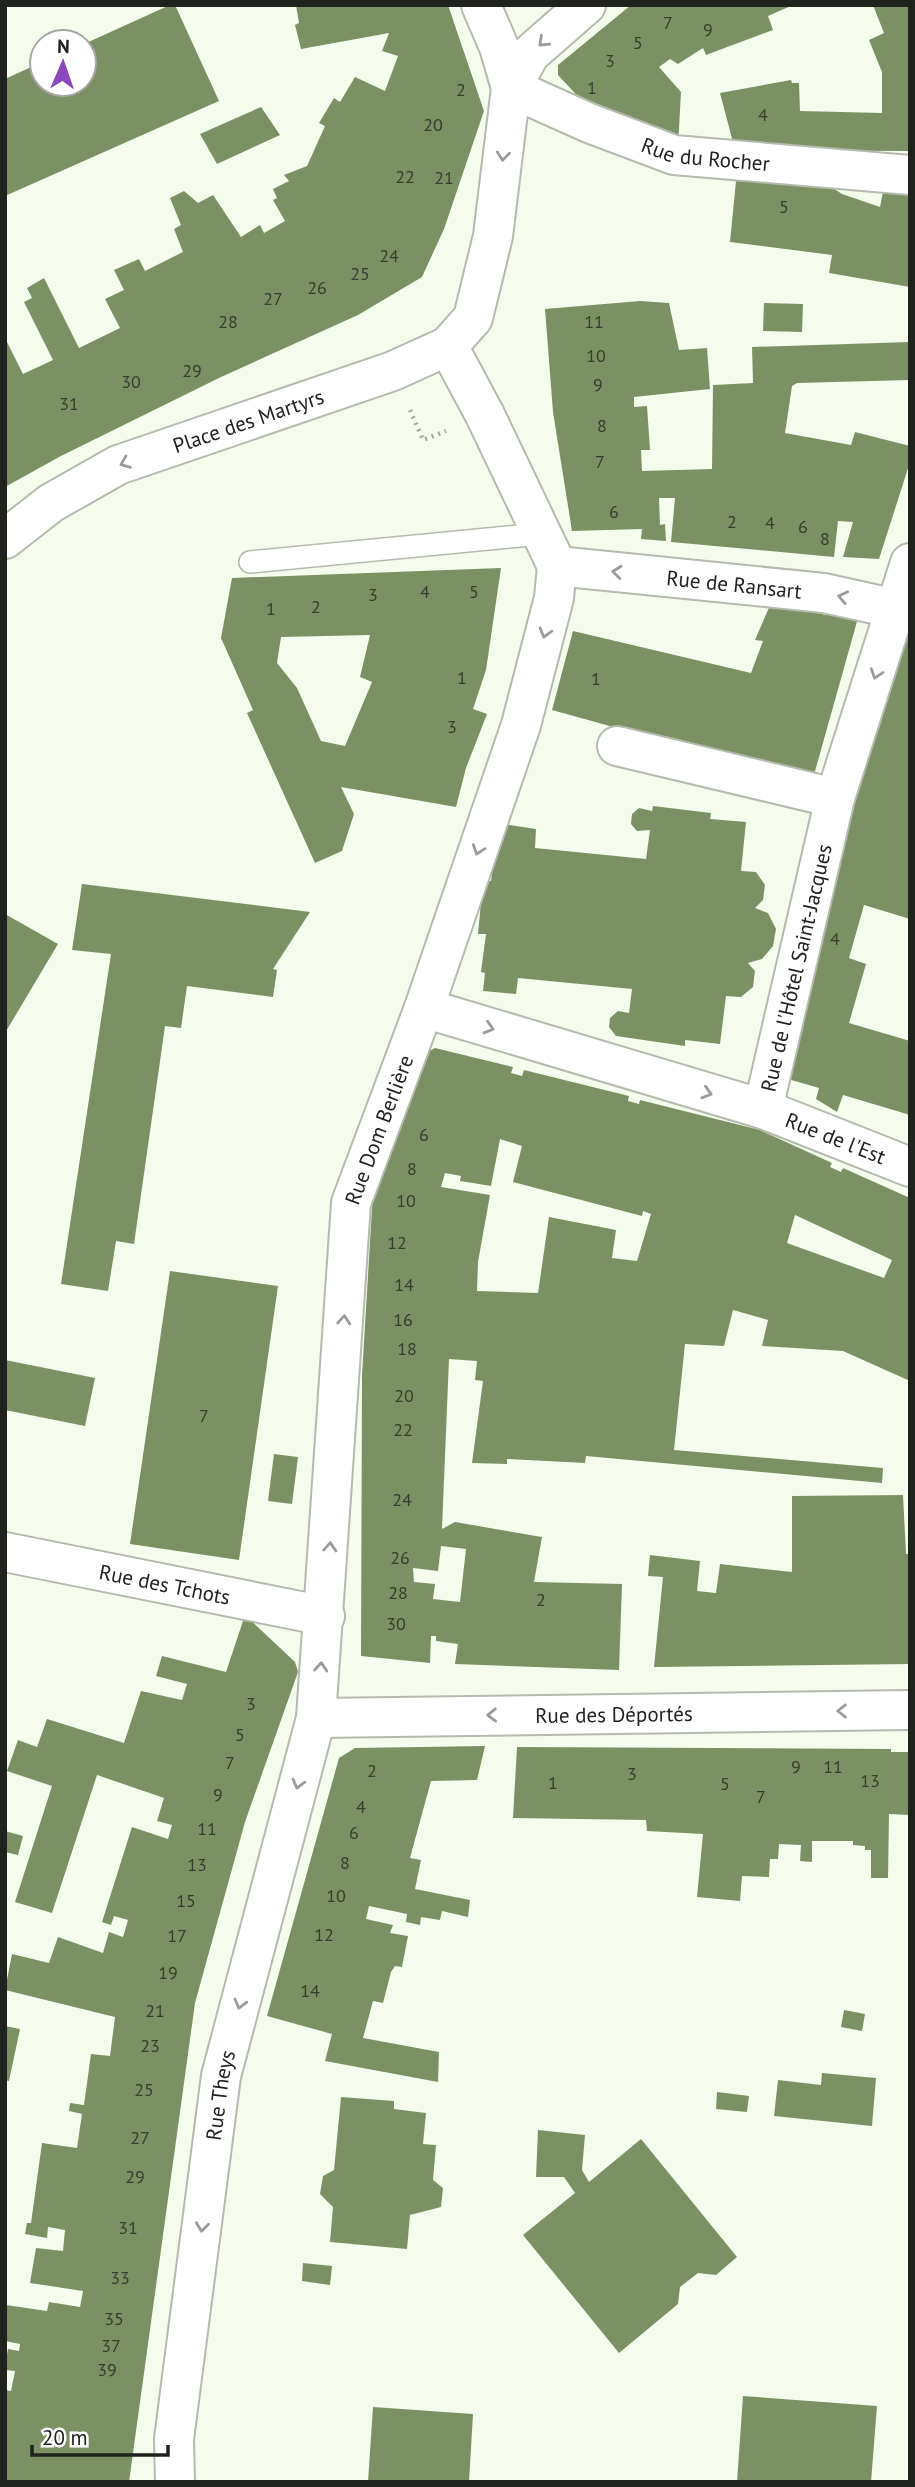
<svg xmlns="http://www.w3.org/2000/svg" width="915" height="2487" font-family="'PT Sans',sans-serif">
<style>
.building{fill:#7c9163;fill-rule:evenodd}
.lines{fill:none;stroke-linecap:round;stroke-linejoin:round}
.lane-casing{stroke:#b4bbae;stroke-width:24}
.street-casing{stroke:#b4bbae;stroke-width:42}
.secondary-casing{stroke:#b4bbae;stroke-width:42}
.path{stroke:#a5aaa0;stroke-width:4.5;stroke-dasharray:2 5;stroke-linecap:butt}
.lane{stroke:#fff;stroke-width:21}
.street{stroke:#fff;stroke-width:38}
.secondary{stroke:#fff;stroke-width:38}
.oneway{stroke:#9b9c9a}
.labels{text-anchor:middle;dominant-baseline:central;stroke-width:7;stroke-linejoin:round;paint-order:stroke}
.number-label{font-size:18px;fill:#373e2f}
.street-label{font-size:21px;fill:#20221e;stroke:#fff}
</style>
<rect width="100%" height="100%" fill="#f5fcee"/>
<path class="building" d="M170,5H175L219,101L5,196V79L42,62V84H84V44Z
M296,5H448L484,111L444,229L422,277L358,315L221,377L61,456L5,487V338L23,374L53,360L24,302L32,298L27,288L44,278L79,348L120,328L105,299L124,290L114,270L139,259L145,271L183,252L174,229L181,225L170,198L184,191L198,203L213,195L241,237L260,225L264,233L285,221L273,200L277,198L273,189L289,181L284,175L307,166L325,126L319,123L334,98L340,102L355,77L385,91L398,56L382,51L389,33L301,49L295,25L299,23Z
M631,5H793L768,16L773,30L706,55L703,48L678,64L670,59L659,67L681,92L678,147L585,104L558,75V65Z
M873,5H910V151L735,150L720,93L791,80L792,83H799L800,111L882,113V72L869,40L884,33Z
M261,107L280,135L217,164L200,134Z
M737,171L818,178L842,194L880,207L885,182L910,183V287L829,273L832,255L730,242Z
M640,301L669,303L679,350L707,348L710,389L634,397V407L647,406L650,450H641L642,471L712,469L713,385L753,383L752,347L910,342V380L797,383L792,386L785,433L851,445L855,432L910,446V462L879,559L843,557L853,522L838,521L834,557L671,542L675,498H659L660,525L665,524L666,541L641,539L642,529L572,531L553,412L545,309Z
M764,303L803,304L802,332L763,331Z
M501,568L486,670L473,709L487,714L466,768L456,807L341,787L354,814L342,851L315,863L247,713L253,710L221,638L232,578ZM370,635L360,677L372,682L345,746L321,741L297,688L277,663L281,637Z
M771,603L826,615L827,612L858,618L812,782L552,710L573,631L751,673L763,641L755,640Z
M910,625V919L864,905L849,958L866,964L849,1023L910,1041V1115L843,1095L837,1112L816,1099L819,1088L781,1077L862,740Z
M653,806L711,813L710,819L746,822L741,871L756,872L765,885L763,900L755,908L768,913L776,929L773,946L762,959L748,963L755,971L753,987L741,997L726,996L720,1044L685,1040V1046L616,1036L609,1027L610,1018L618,1011L629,1013L632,989L518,978L516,994L483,991L485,973L481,972L486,934H478L483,881H491L496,843L501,844L504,824L536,829L535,848L646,859L650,830L637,831L631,824L632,814L639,808L652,811Z
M82,884L310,912L273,969L277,970L273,997L187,986L181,1028L165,1026L134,1244L116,1241L108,1291L61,1284L111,954L72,950Z
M5,914L58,944L5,1033Z
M435,1048L513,1067L511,1073L522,1076L524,1070L629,1096L628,1101L639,1104L640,1100L760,1130L832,1163L830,1167L841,1172L843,1168L910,1198V1381L843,1351L762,1346L768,1320L733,1310L724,1346L685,1344L674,1450L883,1468L882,1483L586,1456L585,1463L507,1459V1464L472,1463L483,1381L475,1380L477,1361L449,1359L442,1529L455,1522L542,1537L534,1582L622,1584L619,1670L455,1664L458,1644L436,1641V1636H431L430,1663L361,1656L362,1375L374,1175L415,1058ZM500,1139L522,1146L513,1182L642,1216L643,1211L651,1214L637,1261L612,1258L616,1230L549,1217L538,1293L477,1291L478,1262L490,1195L441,1187L445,1173L461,1176L460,1181L491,1186ZM795,1215L892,1260L884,1278L787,1243ZM441,1546L466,1549L460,1602L433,1599L435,1584L414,1582L413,1568L438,1571Z
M170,1271L278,1286L239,1560L130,1544Z
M5,1360L95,1378L85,1426L5,1410Z
M274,1454L298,1457L292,1504L268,1501Z
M903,1495L906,1554H910V1664L654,1667L663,1577L648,1576L650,1555L700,1561L697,1591L716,1593L720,1564L792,1572V1496Z
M245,1615L295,1662L298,1672L245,1822L195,2003L129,2482H5V2390L11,2391L15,2371L5,2370V2366L8,2349L19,2351L20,2344L5,2341L6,2305L47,2311L49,2302L80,2307L83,2291L30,2283L36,2248L63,2251L65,2230L48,2227L47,2238L25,2234L27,2223H31L42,2143L77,2148L82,2114L69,2111L70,2103L84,2105L91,2054L110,2056L115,2017L5,1990L12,1954L49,1963L58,1937L103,1953L109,1932L123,1937L128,1920L114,1916L111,1925L102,1922L132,1827L168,1839L172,1825L157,1821L164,1798L97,1775L52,1913L15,1902L52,1786L7,1771L18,1740L37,1747L47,1719L124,1743L141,1691L182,1700L187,1684L156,1676L162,1656L226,1672Z
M485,1746L477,1780L431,1781L410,1858L421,1860L415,1889L470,1900L468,1917L442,1911L440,1920L421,1917L420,1925L406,1922L407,1914L369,1906L366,1919L393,1925L390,1933L408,1936L402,1967L395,1966L391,1972L383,2003L373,2001L363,2038L439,2052L438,2082L325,2061L332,2034L267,2016L339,1758L355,1748Z
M517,1747L891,1749V1752H910V1815L889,1814L888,1878H871V1850H865V1846L853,1845V1841H812V1862L800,1861L801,1845L779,1844L778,1859H770L769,1877L742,1876L740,1901L697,1897L703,1834L647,1831L646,1820L513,1818Z
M5,1831L23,1836L18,1855L5,1852Z
M844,2010L865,2014L862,2031L841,2027Z
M5,2026L20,2029L9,2081L5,2080Z
M822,2073L876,2078L872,2126L774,2116L778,2080L821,2085Z
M717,2092L749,2096L747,2112L716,2109Z
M341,2097L394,2101V2109L426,2113L423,2144L436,2145L433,2180L443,2188L441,2207L410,2215L407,2249L330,2242L333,2207L320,2194L323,2176L334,2170Z
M538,2130L585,2135L582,2170L589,2182L641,2139L737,2257L716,2275L698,2273L680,2287L678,2304L619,2353L523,2235L575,2193L564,2177H536Z
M303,2263L332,2266L330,2285L302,2281Z
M743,2396L877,2406L871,2482H737Z
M373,2407L473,2414L469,2482H368Z"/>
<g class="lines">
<g class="lane-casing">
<path id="lane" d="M250,562L540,534"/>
</g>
<g class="street-casing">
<g id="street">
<path id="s1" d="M481,5L499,47L511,88L589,123L674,155L910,175"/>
<path d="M448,346L485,415L557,566"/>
<path id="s2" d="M557,566L824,593L910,612"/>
<path d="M617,746L835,798"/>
<path id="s3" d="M424,1008L763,1109L910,1167"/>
<path id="s4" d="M763,1109L835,798L910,563"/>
<path id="s5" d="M5,1552L325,1616"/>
<path id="s6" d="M316,1718L910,1710"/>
<path id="s7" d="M175,2482L174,2439L221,2076L316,1718L351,1203L424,1008L521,725L554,598L557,566"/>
</g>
</g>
<g class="secondary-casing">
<g id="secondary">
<path id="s8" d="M5,539L51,503L118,465L393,371L448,346L473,318L493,236L511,88L530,54L586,5"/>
</g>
</g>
<path class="path" d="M410,410L423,440L446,431"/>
<use href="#lane" class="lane"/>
<use href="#street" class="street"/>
<use href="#secondary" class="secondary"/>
</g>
<defs><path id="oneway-chevron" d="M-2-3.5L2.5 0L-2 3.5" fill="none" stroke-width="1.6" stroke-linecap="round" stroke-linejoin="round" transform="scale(1.75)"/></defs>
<g class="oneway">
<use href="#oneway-chevron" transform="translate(543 42) rotate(137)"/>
<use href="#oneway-chevron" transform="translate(503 156) rotate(96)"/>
<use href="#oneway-chevron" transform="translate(125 463) rotate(158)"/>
<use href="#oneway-chevron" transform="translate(617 572) rotate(-174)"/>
<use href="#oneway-chevron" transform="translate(843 597) rotate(-168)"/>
<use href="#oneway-chevron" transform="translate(545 633) rotate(105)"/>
<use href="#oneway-chevron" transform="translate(876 674) rotate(108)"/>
<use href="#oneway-chevron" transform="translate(478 850) rotate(109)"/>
<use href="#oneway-chevron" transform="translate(489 1028) rotate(17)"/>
<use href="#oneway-chevron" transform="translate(707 1093) rotate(17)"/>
<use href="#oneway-chevron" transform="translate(344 1320) rotate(-86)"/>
<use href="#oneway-chevron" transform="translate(330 1547) rotate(-86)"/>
<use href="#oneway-chevron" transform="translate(321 1667) rotate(-85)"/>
<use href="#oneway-chevron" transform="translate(842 1711) rotate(180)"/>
<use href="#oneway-chevron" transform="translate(492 1715) rotate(179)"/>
<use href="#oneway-chevron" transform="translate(298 1784) rotate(105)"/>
<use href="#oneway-chevron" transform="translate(240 2004) rotate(105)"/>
<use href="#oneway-chevron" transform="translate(202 2227) rotate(97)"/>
</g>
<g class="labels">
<g class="number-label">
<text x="668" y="22">7</text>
<text x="708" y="29">9</text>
<text x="638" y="42">5</text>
<text x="610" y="60">3</text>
<text x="592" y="87">1</text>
<text x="461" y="89">2</text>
<text x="763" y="114">4</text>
<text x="433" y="124">20</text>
<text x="405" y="176">22</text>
<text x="444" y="177">21</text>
<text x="784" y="206">5</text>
<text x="389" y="255">24</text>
<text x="360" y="273">25</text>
<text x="317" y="287">26</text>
<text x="273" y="298">27</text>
<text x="228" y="321">28</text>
<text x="594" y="321">11</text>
<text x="596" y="355">10</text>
<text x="192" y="370">29</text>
<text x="131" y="381">30</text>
<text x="598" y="384">9</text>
<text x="69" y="403">31</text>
<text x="602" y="425">8</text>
<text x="600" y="461">7</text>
<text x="614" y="511">6</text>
<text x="732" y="521">2</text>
<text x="770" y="522">4</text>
<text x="803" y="526">6</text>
<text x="825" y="538">8</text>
<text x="425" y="591">4</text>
<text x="474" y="591">5</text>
<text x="373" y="594">3</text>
<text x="316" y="606">2</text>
<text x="271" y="608">1</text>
<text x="462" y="677">1</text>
<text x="596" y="678">1</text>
<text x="452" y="726">3</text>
<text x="835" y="938">4</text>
<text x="424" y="1134">6</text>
<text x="412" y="1168">8</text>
<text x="406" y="1200">10</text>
<text x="397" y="1242">12</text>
<text x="404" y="1284">14</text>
<text x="403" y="1319">16</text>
<text x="407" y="1348">18</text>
<text x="404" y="1395">20</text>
<text x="204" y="1415">7</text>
<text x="403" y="1429">22</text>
<text x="402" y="1499">24</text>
<text x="400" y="1557">26</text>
<text x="398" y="1592">28</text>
<text x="541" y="1599">2</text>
<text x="396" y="1623">30</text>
<text x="251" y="1703">3</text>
<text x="240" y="1734">5</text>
<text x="230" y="1762">7</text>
<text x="796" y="1766">9</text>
<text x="833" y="1766">11</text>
<text x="372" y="1770">2</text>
<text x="632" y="1773">3</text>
<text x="870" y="1780">13</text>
<text x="553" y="1782">1</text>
<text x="725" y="1783">5</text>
<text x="218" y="1794">9</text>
<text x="761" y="1796">7</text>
<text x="361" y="1806">4</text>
<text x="207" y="1828">11</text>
<text x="354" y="1832">6</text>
<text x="345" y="1862">8</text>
<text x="197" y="1864">13</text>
<text x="336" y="1895">10</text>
<text x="186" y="1900">15</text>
<text x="324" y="1934">12</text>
<text x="177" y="1935">17</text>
<text x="168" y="1972">19</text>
<text x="310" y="1990">14</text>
<text x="155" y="2010">21</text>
<text x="150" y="2045">23</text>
<text x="144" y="2089">25</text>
<text x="140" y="2137">27</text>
<text x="135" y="2176">29</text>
<text x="128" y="2227">31</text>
<text x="120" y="2277">33</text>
<text x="114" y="2318">35</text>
<text x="111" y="2345">37</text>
<text x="107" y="2369">39</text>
</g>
<g class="street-label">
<text stroke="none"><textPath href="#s1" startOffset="296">Rue du Rocher</textPath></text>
<text stroke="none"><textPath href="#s8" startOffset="273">Place des Martyrs</textPath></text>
<text stroke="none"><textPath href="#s2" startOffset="178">Rue de Ransart</textPath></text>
<text stroke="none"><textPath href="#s4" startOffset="145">Rue de l'Hôtel Saint-Jacques</textPath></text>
<text stroke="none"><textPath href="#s7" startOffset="1374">Rue Dom Berlière</textPath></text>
<text stroke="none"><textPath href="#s3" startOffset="432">Rue de l'Est</textPath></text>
<text stroke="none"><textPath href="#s5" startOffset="163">Rue des Tchots</textPath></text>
<text stroke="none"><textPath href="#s6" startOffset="298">Rue des Déportés</textPath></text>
<text stroke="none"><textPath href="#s7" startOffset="390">Rue Theys</textPath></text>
</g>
</g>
<rect width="915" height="2487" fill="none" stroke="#20221e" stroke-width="14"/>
<g transform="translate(63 63) rotate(2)"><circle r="33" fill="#ffffff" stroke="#a6a7a5" stroke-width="2"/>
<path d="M0-5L12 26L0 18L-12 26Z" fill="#8b48bc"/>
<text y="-10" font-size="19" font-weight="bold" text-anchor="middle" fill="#20221e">N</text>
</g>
<path d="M32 2445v10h136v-10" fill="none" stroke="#20221e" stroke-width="3.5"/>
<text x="42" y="2445" font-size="21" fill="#20221e" stroke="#ffffff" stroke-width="5" paint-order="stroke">20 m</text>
</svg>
